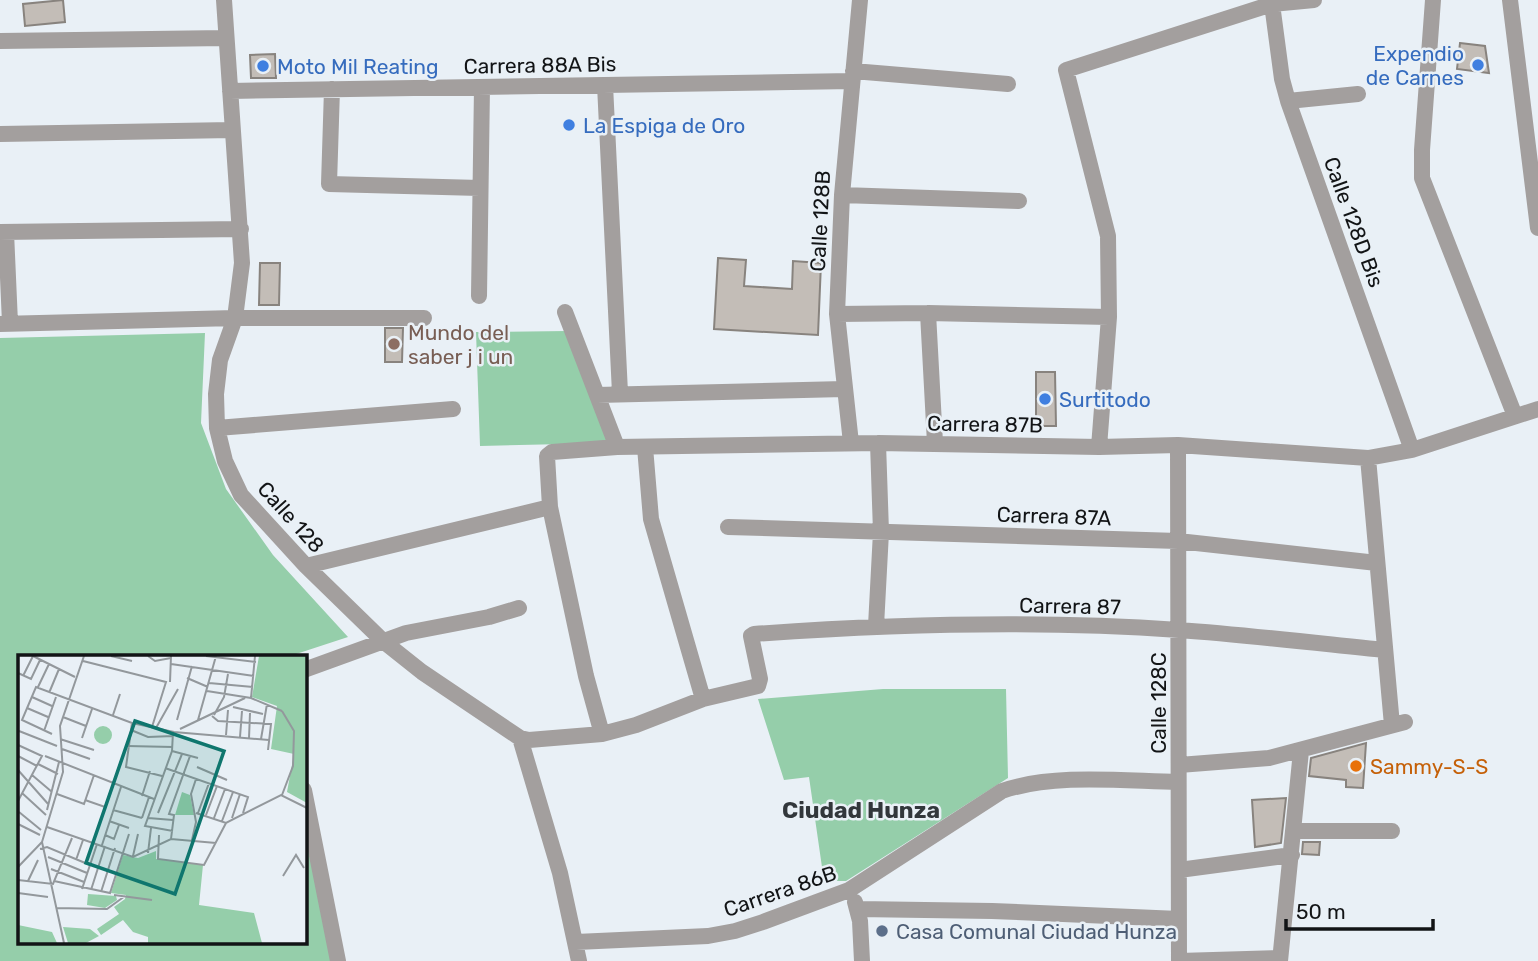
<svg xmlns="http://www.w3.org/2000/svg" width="1538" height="961" font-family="Rubik,sans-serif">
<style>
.green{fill:#95ceaa}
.building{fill:#c3bdb7;stroke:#88837e;stroke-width:2}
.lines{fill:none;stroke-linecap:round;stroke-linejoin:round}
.street{stroke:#a39f9e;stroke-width:16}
.shop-dot{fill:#3f7fe0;stroke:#e9f0f6;stroke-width:2.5}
.education-dot{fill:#8d6e63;stroke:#e9f0f6;stroke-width:2.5}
.food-dot{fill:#e8710a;stroke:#e9f0f6;stroke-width:2.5}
.service-dot{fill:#5c6f8a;stroke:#e9f0f6;stroke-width:2.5}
.labels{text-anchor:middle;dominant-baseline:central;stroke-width:5;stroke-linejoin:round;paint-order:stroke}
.shop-label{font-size:21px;fill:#366cbe;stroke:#e9f0f6;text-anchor:start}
.street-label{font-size:21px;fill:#121416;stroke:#e9f0f6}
.education-label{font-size:21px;fill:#785e54;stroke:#e9f0f6;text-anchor:start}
.food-label{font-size:21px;fill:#c56008;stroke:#e9f0f6;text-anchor:start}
.service-label{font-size:21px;fill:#4e5e75;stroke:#e9f0f6;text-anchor:start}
.neighbourhood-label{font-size:23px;font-weight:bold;fill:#32373b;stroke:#e9f0f6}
.inset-road{fill:none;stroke:#93989c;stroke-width:2}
.view{fill:#0f766e;fill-opacity:0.15;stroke:#0f766e;stroke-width:3.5}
.inset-edge{fill:none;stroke:#121416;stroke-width:3.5}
</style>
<rect width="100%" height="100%" fill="#e9f0f6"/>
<path class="green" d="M568,331L609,443L480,446L476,332Z
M205,333L201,423L226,489L273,555L348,637L290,656H19V942H304L305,799L339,961H0V338Z
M883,689H1006L1008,778L846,881H824L809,777L784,780L758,699Z"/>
<path class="building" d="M63,0L65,22L25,26L23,4Z
M1460,43L1485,46L1489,73L1457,69Z
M275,54L276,78H251L250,55Z
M718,258L746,260L744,286L792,289L793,261L821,263L818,335L714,329Z
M260,263H280L279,305H259Z
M385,328H403L402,362H385Z
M1036,372H1055L1056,426H1036Z
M1366,743L1363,788L1346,787V780L1309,776L1311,758Z
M1286,798L1281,843L1255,847L1252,800Z
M1303,842H1320L1319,855L1302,854Z"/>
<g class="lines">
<path class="street" d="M224,0L242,263L235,318L220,360L216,394L217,428L225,461L241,495L306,566L383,641L422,672L520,738L560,873L579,961
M1433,0L1422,150V178L1515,416
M1510,0L1538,228
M1272,4L1282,79L1288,101L1412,450
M0,41L226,38
M853,71L1008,84
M605,85L620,393
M332,89L329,184L480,188
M230,91L852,81
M1288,101L1358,94
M0,134L232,130
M842,195L1019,201
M0,232L241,229
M6,232L10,323
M479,296L482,87
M565,312L617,447
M928,313L935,443
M837,314L928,313L1109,317
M0,324L235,318H424
M597,395L844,389
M217,428L453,409
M851,443L837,314L842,195L860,0
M1178,445L1179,961
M645,447L651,519L703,699
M1099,447L1109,317L1108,236L1066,70L1272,4L1314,0
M1368,458L1392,725
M728,527L1178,541L1377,563
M306,566L550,507
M876,626L881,532L878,443
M304,670L406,633L489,617L519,608
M602,734L586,676L550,507L547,456L552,452L617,447L878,443L1099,447L1178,445L1368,458L1412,450L1538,409
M520,738L529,740L602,734L636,725L703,699L758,686L760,679L751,636L754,634C895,624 1038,620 1179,630C1247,635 1316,643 1385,650
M1179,765L1269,758L1405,722
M304,790L338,961
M1293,831H1392
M1179,870L1292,855
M855,902L860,921L862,961
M858,909L992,911L1179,919
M576,942L708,936L735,931L763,922L849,890L1002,791C1054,773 1123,781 1178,782
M1179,961L1280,958
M1280,961L1301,751"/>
</g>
<g class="shop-dot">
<circle cx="1478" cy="65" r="7"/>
<circle cx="263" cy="66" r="7"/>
<circle cx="569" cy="125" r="7"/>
<circle cx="1045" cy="399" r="7"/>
</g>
<circle class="education-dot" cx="394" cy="344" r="7"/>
<circle class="food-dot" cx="1356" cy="766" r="7"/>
<circle class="service-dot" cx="882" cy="931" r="7"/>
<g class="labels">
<g class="shop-label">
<text x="1464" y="53" text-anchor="end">Expendio<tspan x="1464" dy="24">de Carnes</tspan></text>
<text x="277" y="66">Moto Mil Reating</text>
<text x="583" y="125">La Espiga de Oro</text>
<text x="1059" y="399">Surtitodo</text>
</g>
<g class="street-label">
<text transform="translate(540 65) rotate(-1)">Carrera 88A Bis</text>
<text transform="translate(820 221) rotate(-87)">Calle 128B</text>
<text transform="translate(1354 222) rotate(70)">Calle 128D Bis</text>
<text transform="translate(985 424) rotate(1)">Carrera 87B</text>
<text transform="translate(1054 516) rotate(2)">Carrera 87A</text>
<text transform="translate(291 517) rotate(48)">Calle 128</text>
<text transform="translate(1070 606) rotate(1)">Carrera 87</text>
<text transform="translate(1158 703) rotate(-90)">Calle 128C</text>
<text transform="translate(780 891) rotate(-19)">Carrera 86B</text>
</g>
<g class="education-label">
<text x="408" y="332">Mundo del<tspan x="408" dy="24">saber j i un</tspan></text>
</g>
<g class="food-label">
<text x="1370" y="766">Sammy-S-S</text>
</g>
<g class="service-label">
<text x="896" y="931">Casa Comunal Ciudad Hunza</text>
</g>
<g class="neighbourhood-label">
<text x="861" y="810">Ciudad Hunza</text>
</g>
</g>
<g transform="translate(18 655)">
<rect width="289" height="289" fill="#e9f0f6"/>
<path d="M241,1H289V148L269,137L276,99L253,94L259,51L234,42ZM76 80a9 9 0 1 1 18 0a9 9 0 1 1-18 0ZM164,137L172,140L176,160H157ZM138,196V204L185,210L181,250L236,258L244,288H130V282L115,277L105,265L83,280L79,274L101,259L96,252L107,244L108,240L93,238L105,200L120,203ZM70,239L98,241L99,245L87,253L69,250ZM0,270L34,277L39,288H0ZM45,272L72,274L81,281L68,288H50Z" fill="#95ceaa"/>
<path class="inset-road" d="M15,1L57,22M93,1L114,6M130,1L137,6L153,3M188,1L238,7M65,6L148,27L134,72M153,9L236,21M0,18L13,24L22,5M5,21L15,1M169,23L190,32M152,27L153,1M191,28L235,32M20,32L31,9M189,36L233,43L264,56M31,38L41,14M14,42L34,51M233,43L237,1M215,52L245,59M9,53L30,62M264,56L276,76L275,111L264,140M95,60L102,39M196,60L206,42L210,19M194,61L200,66L253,69L250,95M45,62L68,71M159,65L174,11M180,65L198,1M114,68L108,112L144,121M138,73L160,34M162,74L227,43M113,75L130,82L155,81M1,76L39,91M26,76L38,42M155,77L154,96L127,171L155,176M34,79L4,65L18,32L114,68L156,77L251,85M208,80L210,55M222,82L224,56M64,83L74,54M231,83L232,58M42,84L76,95M243,84L249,49M0,90L24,101L0,146M109,91L155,92M44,94L72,104M154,96L180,103M0,101L19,111M27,101L136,144M20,109L40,119M179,112L209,125M147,113L230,142L225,158M0,115L31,150M14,120L34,137M4,138L28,160M39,139L66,149L76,120M124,141L132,116M67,145L87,152L100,115M29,155L41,107M95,155L124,163M1,157L23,175M140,158L164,99M178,158L208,168L263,140L289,153M180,158L191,128M188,160L199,131M124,163L131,142M130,163L155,165M196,163L207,134M214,163L222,139M91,166L111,173M204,166L215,137M0,169L22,180M29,172L115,202L153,184L198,188M87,180L96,184L101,170M141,180L140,204L186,210L208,168M153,184L156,160L151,159L172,101M174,185L178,167L173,139L178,124M84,190L103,132M22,194L29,192L72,210M130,198L133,173M115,201L120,179M30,202L69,218M58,205L65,185M0,212L24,187M33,214L66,227M265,221L278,200L286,213M0,225L35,229L54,183M10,226L20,205M36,226L92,238L111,179M64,234L79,189M73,235L87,191M83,237L97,193M0,238L30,242M96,240L134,245M38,253L89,254L107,241M46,288L24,187L45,117L42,71L66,1"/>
<path class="view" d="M117,66L206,96L157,239L68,208Z"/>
<rect width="289" height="289" class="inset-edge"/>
</g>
<path d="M1286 919v10h147v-10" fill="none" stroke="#121416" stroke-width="3.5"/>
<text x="1296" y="919" font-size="21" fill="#121416" stroke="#e9f0f6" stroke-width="5" paint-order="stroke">50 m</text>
</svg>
